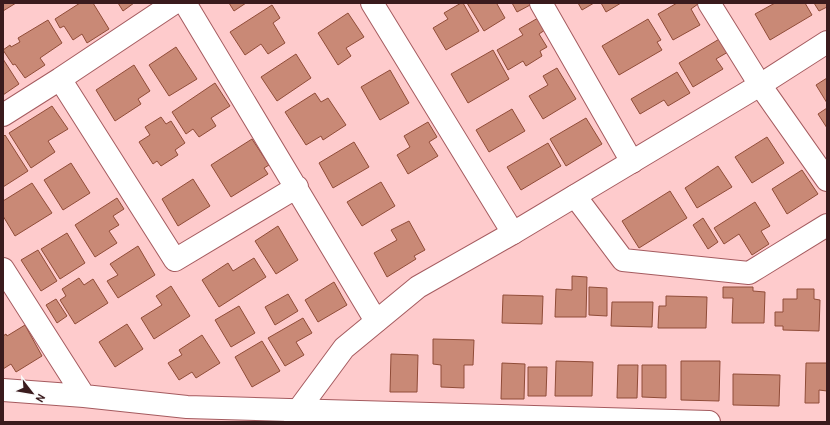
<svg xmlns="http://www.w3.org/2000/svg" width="830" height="425" font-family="Barlow,sans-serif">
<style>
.building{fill:#c98976;stroke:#904c38}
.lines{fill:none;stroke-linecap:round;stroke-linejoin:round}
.minor-casing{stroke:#a55b5f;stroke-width:24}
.tertiary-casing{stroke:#a55b5f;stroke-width:24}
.minor{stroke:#fff;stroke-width:22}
.tertiary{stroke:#fff;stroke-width:22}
</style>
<rect width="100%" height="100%" fill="#fecbcc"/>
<path class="building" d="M3,3H16L3,11Z
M80,3H93L109,29L87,43L82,34L73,40L64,26L60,28L55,19Z
M118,3H134L123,11Z
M229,3H246L234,11Z
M461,3H463L479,31L446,50L433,28L448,19L444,13Z
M467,3H498L497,4L505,18L484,31Z
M512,3H531L532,4L517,12Z
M578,3H594L582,10Z
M601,3H621L606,12Z
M677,3H698V4L691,9L700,25L673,40L658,14Z
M775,3H805L812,15L770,40L755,14Z
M814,3H827V7L819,11Z
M272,5L280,18L273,23L285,43L268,54L261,44L245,55L230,32Z
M348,13L364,37L346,48L351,56L338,65L318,33Z
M538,18L545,30L539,34L547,47L540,51L542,56L526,66L523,61L508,70L497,50L523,35L519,29Z
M648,19L661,40L657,42L662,50L619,75L602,46Z
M48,20L62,43L40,58L45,65L25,78L15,64L13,65L3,50L10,45L11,47L20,42L18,38Z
M721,38L728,52L716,59L723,69L693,87L679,63Z
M176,47L197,79L169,96L149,65Z
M493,50L509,79L468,103L451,74Z
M296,54L311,78L277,101L261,77Z
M3,59L19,84L3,95Z
M134,65L150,91L138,99L141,104L115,121L96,90Z
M557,68L576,99L543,119L529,96L548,85L543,76Z
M390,70L409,103L380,120L361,87Z
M677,72L690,93L668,106L664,100L640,114L631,99Z
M827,78V103L816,85Z
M215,83L230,106L211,118L216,126L199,137L193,129L186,134L172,112Z
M315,93L321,102L328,98L346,125L323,140L321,136L306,145L285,112Z
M52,106L68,129L48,141L55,152L31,168L9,133Z
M827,108V128L818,114Z
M512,109L525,131L489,152L476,130Z
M161,117L166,124L171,121L185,143L175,150L178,155L161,166L157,161L153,164L139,142L150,135L145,127Z
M586,118L602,144L566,166L550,139Z
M428,122L437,137L429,142L438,156L408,174L397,155L410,147L404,136Z
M5,135L28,171L3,187V137Z
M767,137L784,163L752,183L735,157Z
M252,139L269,165L264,168L268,174L231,197L211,165Z
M354,142L369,167L333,188L319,163Z
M548,143L561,166L521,190L507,167Z
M71,163L90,193L63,210L44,180Z
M718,166L732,187L697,208L685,188Z
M802,170L818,194L787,214L772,189Z
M193,179L210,206L178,226L162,199Z
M381,182L395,206L362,226L347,202Z
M32,183L52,213L15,236L3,216V201Z
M670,191L687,218L639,248L622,221Z
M117,198L124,209L113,216L119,225L109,231L117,243L95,257L75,225Z
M755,202L770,226L761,231L769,244L752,255L739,234L724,244L714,228Z
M703,218L718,242L708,249L693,225Z
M409,221L425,250L414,256L416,259L387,277L374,253L397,240L391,230Z
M278,226L298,260L276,274L255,241Z
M67,233L85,263L60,279L41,249Z
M138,246L155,275L118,298L107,281L118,275L110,264Z
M38,250L57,281L41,291L21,260Z
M254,258L266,277L219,307L202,280L228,263L233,271Z
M572,276L587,277L586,317H555L556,289L572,290Z
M79,278L84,285L93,279L108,303L75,324L60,300L66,296L62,289Z
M334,282L347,305L318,322L305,300Z
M171,286L190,316L154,339L141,318L162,305L156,296Z
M589,287L607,288V316L589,315Z
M723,287H753V291L765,292L764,323H732L733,298H723Z
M797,289H814V299L820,300L819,331L783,330V326H775V312H783V299H797Z
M288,294L298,311L275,325L265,307Z
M503,295L543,296L542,324L502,323Z
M666,296L707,297L706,328H658L659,306H666Z
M56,299L67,316L57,323L46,305Z
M612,302H653L652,327L611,326Z
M239,306L255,333L231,347L215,320Z
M303,318L312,333L296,342L304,355L285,366L268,338Z
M127,324L143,349L115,367L99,342Z
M25,325L42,356L16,372L11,364L3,369V336L6,334L7,336Z
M202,335L220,363L196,378L192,372L179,380L168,363L182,355L179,350Z
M433,339L474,340L473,365H464V388L441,387V365L433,364Z
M262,341L280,371L252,387L235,357Z
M391,354L418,355L417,392H390Z
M556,361L593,362L592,396H555Z
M681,361H720L719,401L681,400Z
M502,363L525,364L524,399H501Z
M806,363H827V391L819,390V403H805Z
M618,365H638L637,398H617Z
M642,365H666V398L642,397Z
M528,367H547L546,396H528Z
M733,374L780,375L779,406L733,405Z"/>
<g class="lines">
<g class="minor-casing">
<path id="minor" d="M185,3L376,321
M372,3L513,233
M541,3L632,162
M709,3L760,85L827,180
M60,79L175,260L297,187
M3,115L60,79L174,3
M575,196L623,260L749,273L827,225
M3,269L84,396
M3,390L84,396L187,407L709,422"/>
</g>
<g class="tertiary-casing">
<path id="tertiary" d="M295,422L299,409L344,348L418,287L513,233L760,85L827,42"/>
</g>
<use href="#minor" class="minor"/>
<use href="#tertiary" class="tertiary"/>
</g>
<rect width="830" height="425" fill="none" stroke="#3a1b1d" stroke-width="8"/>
<g transform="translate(32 393) rotate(121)" stroke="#fbfbfb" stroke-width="3" paint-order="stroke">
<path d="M0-3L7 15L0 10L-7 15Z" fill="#3a1b1d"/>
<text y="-6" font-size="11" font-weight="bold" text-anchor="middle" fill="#3a1b1d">N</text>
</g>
</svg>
